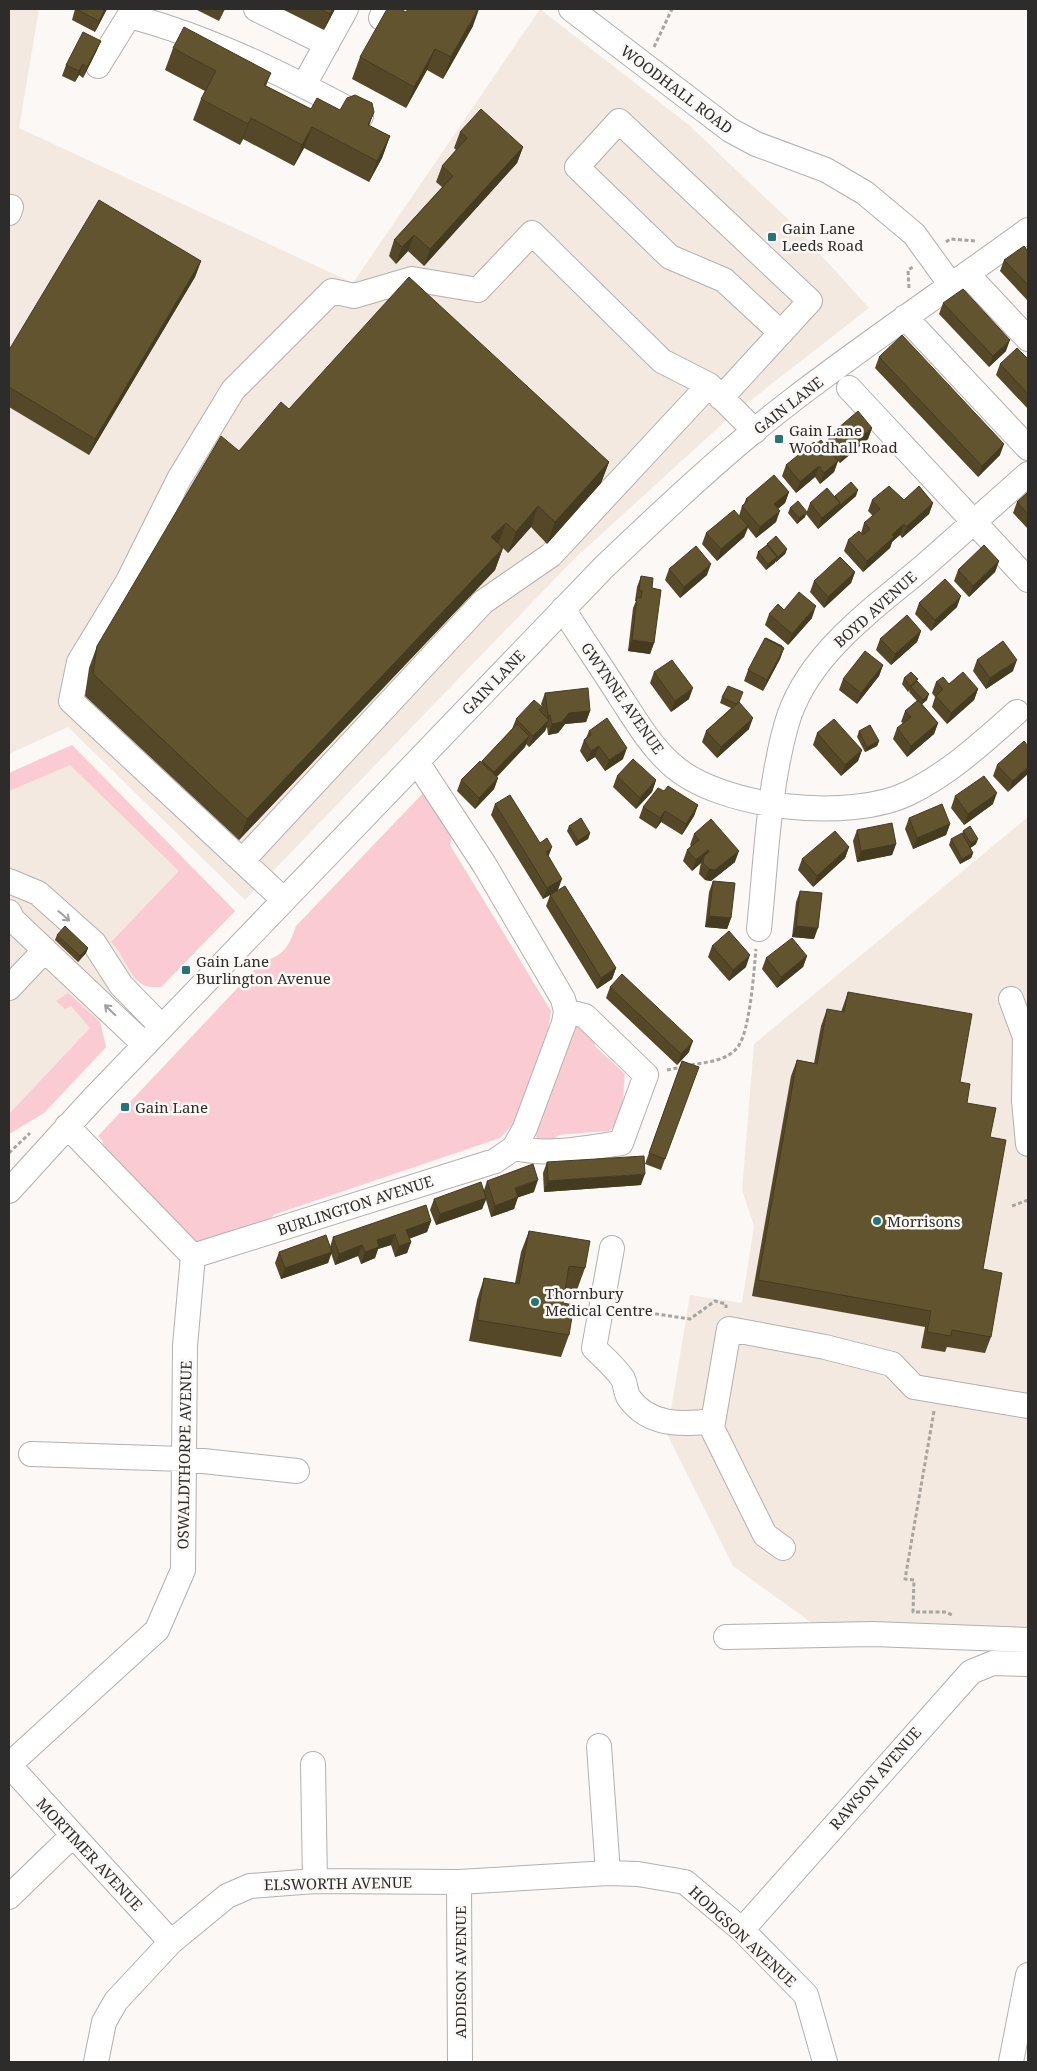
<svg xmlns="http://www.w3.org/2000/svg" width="1037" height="2071" font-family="'Noto Serif',serif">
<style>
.built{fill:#f3e9e1}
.green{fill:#facbd2}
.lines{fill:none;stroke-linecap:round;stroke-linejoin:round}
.minor-casing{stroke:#b3b0ae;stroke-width:26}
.path{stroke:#a7a5a2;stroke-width:3;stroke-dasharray:4 2.5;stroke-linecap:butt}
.minor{stroke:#fff;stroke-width:24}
.wall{fill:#544828}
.shaded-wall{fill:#453b21}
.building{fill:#62542f;stroke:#453b21}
.oneway{stroke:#a0a0a0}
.poi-dot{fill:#287375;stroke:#fbf8f5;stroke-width:2}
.labels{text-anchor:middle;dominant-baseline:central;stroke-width:5;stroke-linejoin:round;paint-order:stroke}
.street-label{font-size:15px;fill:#2d2c2b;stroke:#fbf8f5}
.poi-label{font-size:15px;fill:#2d2c2b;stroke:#fbf8f5;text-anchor:start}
</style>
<rect width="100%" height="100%" fill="#fbf8f5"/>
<path class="built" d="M9,9H39L19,128L353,283L540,9L689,125L794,225L869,308L732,415L573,560L245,900L68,727L9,754Z
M72,745L235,911L161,987L146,986L138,980L100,1021L106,1047L44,1113L9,1134V773Z
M1028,817V1628H967L957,1652V1640L816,1626L733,1566L667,1434L690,1295L742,1303L754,1226L742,1190L754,1044Z"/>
<path class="green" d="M72,745L235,911L161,987C157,987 149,987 145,986C129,978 124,954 111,942L179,871L70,765L9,791V773Z
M426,790L452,837L450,845L551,1011L544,1056L523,1113L500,1138L273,1215L270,1223L193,1245L103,1146V1141L98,1136L262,962C284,955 289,947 296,926Z
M68,993L100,1022L106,1047L44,1113L9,1134V1114L90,1028L71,1006L65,1009L56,1001Z
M578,1026L594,1035L595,1046L625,1074C622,1092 627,1120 609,1131L558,1135L553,1143L539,1141L534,1133L575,1027Z"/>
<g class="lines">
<g class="minor-casing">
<path id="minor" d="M256,9L327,44
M571,9L730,130L756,144L826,170L865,193L914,234L951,285
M381,18L385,9
M98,66L129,16C210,37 287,76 361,116
M304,85L346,9
M9,213L11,207
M967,274L1028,339
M905,317L1028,448
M849,388L1028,580
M721,398L810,301L619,121L577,167L670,257L724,280L781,333
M563,609C582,639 602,668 621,698C636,721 650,745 671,764C720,809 850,822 909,793C950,773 983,742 1017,712
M242,861L483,602L551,555L709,385
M9,881L38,893L94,943L121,985L162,1027
M284,900L71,701L79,662L127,583L179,479L233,390L332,291L354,296L412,279L478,290L532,233L662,361L709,385L755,431
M9,912L13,920L145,1045
M759,929C766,862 768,791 786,726C805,656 871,611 923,567C958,536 993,505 1028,474
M9,988L45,950
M1011,999L1025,1037L1024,1101L1028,1144
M514,1148C550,1156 585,1148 621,1143L646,1075L585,1016L566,1011
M9,1191L91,1101L604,567C665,509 727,450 794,399C871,340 950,287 1028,230
M612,1248L594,1348C603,1357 616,1368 623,1379C626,1385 625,1392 629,1398C649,1426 682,1425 713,1421
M193,1256L495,1161L514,1148L525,1128L564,1023L566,1011L563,999L484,864L417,762
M31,1454L184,1459L297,1471
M783,1548L765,1535L712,1428L729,1329L825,1347L892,1364L914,1387L1028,1406
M726,1637L873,1634L1028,1640
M599,1746L608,1873
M313,1764L315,1881
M9,1765L157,1630L183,1570L185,1346L193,1256L67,1126
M9,1765L171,1942
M459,1882L460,2062
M9,1897L73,1835
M742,1930L971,1672L993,1663L1028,1664
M96,2062L104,2022L116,2001L171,1942L227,1896L250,1886L315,1881L459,1882L608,1873L638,1874L685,1882L742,1930L806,1995L825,2062
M1011,2062L1028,1975"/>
</g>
<path class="path" d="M654,47L672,9
M946,242L950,239L976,241
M909,288L908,270L913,267
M691,1065C707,1062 726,1061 737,1048C750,1033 754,970 756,949
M667,1070L683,1067
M9,1153L30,1133
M1012,1206L1028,1200
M623,1309L690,1319L715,1301L726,1304V1308
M934,1411L905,1579L914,1580L913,1612H946L952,1615"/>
<use href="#minor" class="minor"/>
</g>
<path class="wall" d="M75,9H107L95,32L72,20Z
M195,9H225L219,21Z
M282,9H335L324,30Z
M406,12L473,26L443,79L427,70L406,108L352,79L360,57Z
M101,41L96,52L83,78L79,75L75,82L62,76L66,65Z
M173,48L271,73L266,86L311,109L340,110L374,112L369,125L390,136L382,158L369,182L304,148L294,166L243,139L240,145L193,120L201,99L205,91L165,70Z
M460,132L523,147L517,163L424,266L408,251L396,264L389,256L394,240L442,187L436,182L442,166L456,150L454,148Z
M1028,251V301L1000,271L1004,260Z
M201,261L195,277L89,455L9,407V350Z
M943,303L1006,351L989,367L939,314Z
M879,357L1000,455L978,477L875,368Z
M1028,359V409L996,375L1000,364Z
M289,409L609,462L601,483L547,544L531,527L508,553L503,548L495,570L239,840L85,696L89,668L97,646L239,451Z
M872,428L868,439L840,463L838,461L834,472L820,484L815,477L796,493L782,476L786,465L816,444L825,446L830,435Z
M789,492L785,503L778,509L776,522L756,538L748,528L744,537L717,561L702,544L706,533L739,516L742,506L744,504L746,499Z
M1028,492V529L1013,513L1017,502Z
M835,496H856L818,529L806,514L810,503Z
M872,500H904L933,503L929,514L902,538L900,535L894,540L892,542L890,548L863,572L844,551L848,540L861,533L864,523L873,516L868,511Z
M790,508L805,517L797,524L788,513Z
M767,544L787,549L785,554L776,562L775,561L766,570L756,558L758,552L767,545Z
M999,561L995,572L969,597L954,581L958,570Z
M669,569L707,575L680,598L665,580Z
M855,572L851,583L824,608L810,592L814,581Z
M641,576L652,588L654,643L650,654L628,651L633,608L636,601H635L637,587Z
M919,603L957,607L931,631L915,614Z
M784,610L812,618L788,645L765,625L769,614Z
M921,631L917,642L891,665L876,650L880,639Z
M782,647L784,648L780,659L763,691L744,681L748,670Z
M977,660L1013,671L986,689L973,671Z
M883,665L879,676L857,704L839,690L843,679Z
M654,672L689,699L671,712L650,683Z
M904,678L918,679L917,681L927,700L922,704L938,723L934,734L907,757L893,739L897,728L903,723L901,722L905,711L917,701L909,692L910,690L908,692L902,684Z
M936,682L978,689L974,700L947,724L932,707L935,697L932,693Z
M545,693L590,711L586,722L565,724L558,733L548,735L547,727L545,731L529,747L526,744L525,747L497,777L498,778L494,789L475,809L457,791L461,780L481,762L482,761L512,729L516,719L542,707L541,704Z
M722,697L739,702L749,729L717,758L702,742L706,731L731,708L720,703Z
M589,731L623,759L605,771L595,757L587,762L580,751L584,740L586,738Z
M859,731L879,741L877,746L865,752L857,737Z
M817,733L862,750L858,761L841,776L813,745Z
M1028,746L1008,792L993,776L997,765Z
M617,776L656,780L652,792L636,809L613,787Z
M664,791L698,805L694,816L682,835L661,822L656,829L639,818L643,807Z
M955,796L993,804L964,825L951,808Z
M495,804L549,857L558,890L616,968L612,979L597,989L546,906L550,895L543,899L491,815Z
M909,818L950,824L946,835L913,849L905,829Z
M569,826L590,833L588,839L576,846L567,831Z
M857,830L896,844L892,855L857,862L853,841Z
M963,831L976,844L970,848L973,853L971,858L960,864L949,845L951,839L962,834Z
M694,834L735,862L711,881L705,880L699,874L700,867L701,863L692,871L683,861L687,850L691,846L690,845Z
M849,847L845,858L813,887L798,870L802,859Z
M713,881L731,918L727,929L705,927L709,892Z
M800,891L814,939L792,937L796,902Z
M57,935L88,948L86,953L78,962L55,940Z
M712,946L746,967L729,981L708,957Z
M807,956L803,967L777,988L762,969L766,958Z
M610,987L689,1052L677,1065L606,998Z
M848,992L960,1082L967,1103L990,1137L983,1269L991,1337L985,1353L947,1347L945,1352L921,1348L925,1327L752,1296L791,1076L797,1060L814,1063L821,1026L827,1009L841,1012Z
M682,1061L665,1159L661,1170L645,1164Z
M547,1162L641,1185L544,1192L543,1173Z
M487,1181L534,1192L518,1197L514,1209L491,1217L486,1200L482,1209L436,1225L430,1210L434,1199L484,1190Z
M431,1221L427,1232L409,1239L411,1242L407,1253L395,1257L391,1245L378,1249L375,1258L361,1264L358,1256L335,1265L331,1253L328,1263L281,1279L275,1263L279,1252L330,1247L333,1237Z
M529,1231L585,1268L577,1290L565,1288L563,1303L569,1335L561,1357L469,1341L477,1300L484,1278L515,1283L521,1252Z"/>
<path class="shaded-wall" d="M105,9H107L95,32L99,21Z
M333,9H335L324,30L330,14Z
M478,9H479L473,26L443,79L451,57Z
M101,41L96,52L83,78L87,67Z
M435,49L427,70L406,108L414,87Z
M83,64L79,75L75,82L79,71Z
M374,112L366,134L368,125Z
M251,118L243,139L240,145L248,124Z
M312,127L304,148L294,166L302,145Z
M390,136L382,158L369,182L377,161Z
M523,147L517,163L424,266L430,249Z
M414,235L408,251L396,264L402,247Z
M201,261L195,277L89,455L95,439Z
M1010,340L1006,351L989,367L993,356Z
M872,428L868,439L840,463L844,452Z
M1004,444L1000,455L978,477L982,466Z
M838,461L834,472L820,484L824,473Z
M609,462L601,483L547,544L555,522Z
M819,466L815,477L796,493L800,482Z
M858,490L856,496L818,529L822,518L840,503Z
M789,492L785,503L770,515L774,504Z
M933,503L929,514L902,538L906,527Z
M538,506L531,527L508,553L516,532Z
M780,511L776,522L756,538L760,527Z
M807,512L805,517L797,524L799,518Z
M506,523L498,544L491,537Z
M904,524L900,535L892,542L890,548L863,572L867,561L892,535Z
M748,526L744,537L717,561L721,549Z
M503,548L495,570L239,840L247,819Z
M787,549L785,554L776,562L778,557Z
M777,557L775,563L766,570L768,564Z
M999,561L995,572L969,597L973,586Z
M711,564L707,575L680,598L684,587Z
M855,572L851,583L824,608L828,597Z
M961,596L957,607L931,631L935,620Z
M816,606L812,618L788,645L792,634Z
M921,631L917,642L891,665L895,654Z
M632,640L654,643L650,654L628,651Z
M784,648L780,659L763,691L767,680Z
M1017,660L1013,671L986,689L990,678Z
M883,665L879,676L857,704L861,693Z
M693,688L689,699L671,712L675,701Z
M978,689L974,700L947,724L951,713Z
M929,694L927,700L921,705L923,700Z
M590,711L586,722L565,724L558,733L548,735L552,724L569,713Z
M548,715H550L545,731L529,747L533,736L544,725Z
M753,718L749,729L717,758L721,747Z
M938,723L934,734L907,757L911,746Z
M529,736L525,747L490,783L494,772Z
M879,741L877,746L865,752L867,747Z
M599,746L595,757L587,762L591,751Z
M627,748L623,759L605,771L609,760Z
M862,750L858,761L841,776L845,765Z
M1028,767V774L1008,792L1012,781Z
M498,778L494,789L475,809L479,798Z
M656,780L652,792L636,809L640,798Z
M997,793L993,804L964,825L968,814Z
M698,805L694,816L682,835L686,824Z
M665,811L661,822L656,829L660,818Z
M950,824L946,835L913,849L917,838Z
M590,833L588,839L576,846L578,841Z
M978,839L976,844L969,849L971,843Z
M896,844L892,855L857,862L861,851Z
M552,847L548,858L546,852Z
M849,847L845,858L813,887L817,876Z
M708,850L704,861V856L701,863L692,871L696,860Z
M739,851L735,862L711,881L705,880L709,869Z
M973,853L971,858L960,864L962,859Z
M562,879L558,890L543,899L547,888Z
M709,916L731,918L727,929L705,927Z
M796,926L818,928L814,939L792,937Z
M88,948L86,953L78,962L80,956Z
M750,955L746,967L729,981L733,970Z
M807,956L803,967L777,988L781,977Z
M616,968L612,979L597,989L601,978Z
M693,1041L689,1052L677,1065L681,1054Z
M645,1174L641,1185L544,1192L548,1181Z
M538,1180L534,1192L511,1200L515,1188Z
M518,1197L514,1209L491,1217L495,1206Z
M486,1198L482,1209L436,1225L440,1214Z
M431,1221L427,1232L402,1241L406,1230Z
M395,1234L391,1245L378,1249L375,1258L361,1264L365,1252L377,1240Z
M411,1242L407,1253L395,1257L399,1246Z
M362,1245L358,1256L335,1265L339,1254Z
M332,1252L328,1263L281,1279L285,1268Z"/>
<path class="building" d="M76,9H105L99,21Z
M320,9H333L330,14Z
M387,9H400L406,12L408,9H478L451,57L435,49L414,87L360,57Z
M184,27L271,73L264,85L311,109L317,98L340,110L347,98L355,95L372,103L374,112L368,125L390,136L377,161L312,127L302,145L251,118L248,124L201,99L216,71L173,48Z
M83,32L101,41L87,67L83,64L79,71L66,65Z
M481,109L523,147L430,249L414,235L402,247L394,240L453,176L442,166L467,138L460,132Z
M99,200L201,261L95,439L9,387V350Z
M1024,246L1028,251V285L1004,260Z
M409,277L609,462L555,522L538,506L516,532L506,523L491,537L503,548L247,819L93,674L97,646L221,436L239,451L281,402L289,409Z
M963,289L1010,340L993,356L943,303Z
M902,335L1004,444L982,466L879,357Z
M1017,348L1028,359V394L1000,364Z
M858,411L872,428L844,452L830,435Z
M821,440L838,461L824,473L819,466L800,482L786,465L814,442L816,444Z
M774,475L789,492L774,504L780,511L760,527L742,506L748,501L746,499Z
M851,482L858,490L838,507L840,503L835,496Z
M889,486L904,500L919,486L933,503L906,527L904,524L898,529L892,535L894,537L867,561L848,540L859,531L863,535L870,529L864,523L880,509L872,500Z
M827,488L840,503L822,518L810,503Z
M1028,492V514L1017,502Z
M798,501L807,512L799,518L790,508Z
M734,510L748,526L721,549L706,533Z
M776,536L787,549L778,557L767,544Z
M767,545L777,557L768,564L758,552Z
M984,545L999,561L973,586L958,570Z
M696,546L711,564L684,587L669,569Z
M840,557L855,572L828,597L814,581Z
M641,576L653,578L652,588L661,590L654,643L632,640L637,597L641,598L642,591L639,590Z
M945,579L961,596L935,620L919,603Z
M799,592L816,606L792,634L769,614L778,604L784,610Z
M907,615L921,631L895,654L880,639Z
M765,638L784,648L767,680L748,670Z
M766,638L782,646V647L766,639Z
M1003,641L1017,660L990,678L977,660Z
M865,651L883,665L861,693L843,679Z
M672,660L693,688L675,701L654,672Z
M911,672L918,679L910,686L904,678Z
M963,672L978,689L951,713L936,696L943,689L936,682L943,677L949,684Z
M917,681L929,694L923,700L911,687Z
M728,686L743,692L739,702L736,704L722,697Z
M588,688L590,711L569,713L562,722L552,724L550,715H548L545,693Z
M534,700L542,707L539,710L549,720L533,736L516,719Z
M918,700L938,723L911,746L897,728L911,717L905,711Z
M739,702L753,718L721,747L706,731Z
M607,718L627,748L609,760L599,746L591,751L584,740L591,735L589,731Z
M834,719L862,750L845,765L817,733Z
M517,724L529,736L494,772L482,761Z
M870,725L879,741L867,747L859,731Z
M1024,741L1028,746V767L1012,781L997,765Z
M633,759L656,780L640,798L617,776Z
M480,761L498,778L479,798L461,780Z
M984,776L997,793L968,814L955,796Z
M668,786L698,805L686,824L665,811L660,818L643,807L658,788L664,791Z
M510,795L540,843L547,838L552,847L546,852L562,879L547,888L495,804Z
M942,804L950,824L917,838L909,818Z
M581,818L590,833L578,841L569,826Z
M711,819L739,851L715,870L709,869L703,863L704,856L709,852L708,850L696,860L687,850L699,840L694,834Z
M892,823L896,844L861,851L857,830Z
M970,826L978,839L971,843L963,831Z
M835,831L849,847L817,876L802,859Z
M962,833L973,853L962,859L951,839Z
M713,881L735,883L731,918L709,916Z
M565,886L616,968L601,978L550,895Z
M800,891L822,893L818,928L796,926Z
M65,926L88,948L80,956L57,935Z
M729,931L750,955L733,970L712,946Z
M792,938L807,956L781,977L766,958Z
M622,974L693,1041L681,1054L610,987Z
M848,992L972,1014L960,1082L970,1084L967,1103L996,1108L990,1137L1006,1140L983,1269L1002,1273L991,1337L952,1330L951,1336L927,1332L931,1311L758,1280L797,1060L817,1064L827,1009L844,1012Z
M682,1061L699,1067L665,1159L649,1153Z
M644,1156L645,1174L548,1181L547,1162Z
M533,1164L538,1180L515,1188L518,1197L495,1206L487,1181Z
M481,1182L486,1198L440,1214L434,1199Z
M426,1205L431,1221L406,1230L411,1242L399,1246L395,1234L377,1240L379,1247L365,1252L362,1245L339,1254L333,1237Z
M529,1231L590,1241L585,1268L569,1266L563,1303L574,1305L569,1335L477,1320L484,1278L519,1284Z
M326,1235L332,1252L285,1268L279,1252Z"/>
<defs><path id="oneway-shaft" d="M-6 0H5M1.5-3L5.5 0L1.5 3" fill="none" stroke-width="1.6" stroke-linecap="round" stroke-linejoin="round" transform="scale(1.25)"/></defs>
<g class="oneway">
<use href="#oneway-shaft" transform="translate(64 916) rotate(41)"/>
<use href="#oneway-shaft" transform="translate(110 1010) rotate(-136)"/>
</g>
<g class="poi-dot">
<rect x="767" y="232" width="10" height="10" rx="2.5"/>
<rect x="774" y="434" width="10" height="10" rx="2.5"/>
<rect x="181" y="965" width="10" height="10" rx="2.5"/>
<rect x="120" y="1102" width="10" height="10" rx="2.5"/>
<circle cx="877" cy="1221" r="5"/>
<circle cx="535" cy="1302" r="5"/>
</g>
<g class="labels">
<g class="street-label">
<text transform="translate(677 89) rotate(37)">WOODHALL ROAD</text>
<text transform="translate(788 405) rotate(-38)">GAIN LANE</text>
<text transform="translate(875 609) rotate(-42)">BOYD AVENUE</text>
<text transform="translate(493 682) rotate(-46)">GAIN LANE</text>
<text transform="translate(623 698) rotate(55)">GWYNNE AVENUE</text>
<text transform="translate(355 1205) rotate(-18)">BURLINGTON AVENUE</text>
<text transform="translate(184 1455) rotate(-89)">OSWALDTHORPE AVENUE</text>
<text transform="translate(875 1778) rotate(-49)">RAWSON AVENUE</text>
<text transform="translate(90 1854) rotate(47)">MORTIMER AVENUE</text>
<text transform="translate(338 1883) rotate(-1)">ELSWORTH AVENUE</text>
<text transform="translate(743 1936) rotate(43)">HODGSON AVENUE</text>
<text transform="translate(460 1972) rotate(-90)">ADDISON AVENUE</text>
</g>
<g class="poi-label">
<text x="782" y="228">Gain Lane<tspan x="782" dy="17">Leeds Road</tspan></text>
<text x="789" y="430">Gain Lane<tspan x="789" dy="17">Woodhall Road</tspan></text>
<text x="196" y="961">Gain Lane<tspan x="196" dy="17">Burlington Avenue</tspan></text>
<text x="135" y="1107">Gain Lane</text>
<text x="887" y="1221">Morrisons</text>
<text x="545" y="1293">Thornbury<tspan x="545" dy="17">Medical Centre</tspan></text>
</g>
</g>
<rect width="1037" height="2071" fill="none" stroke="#2d2c2b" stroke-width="20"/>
</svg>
